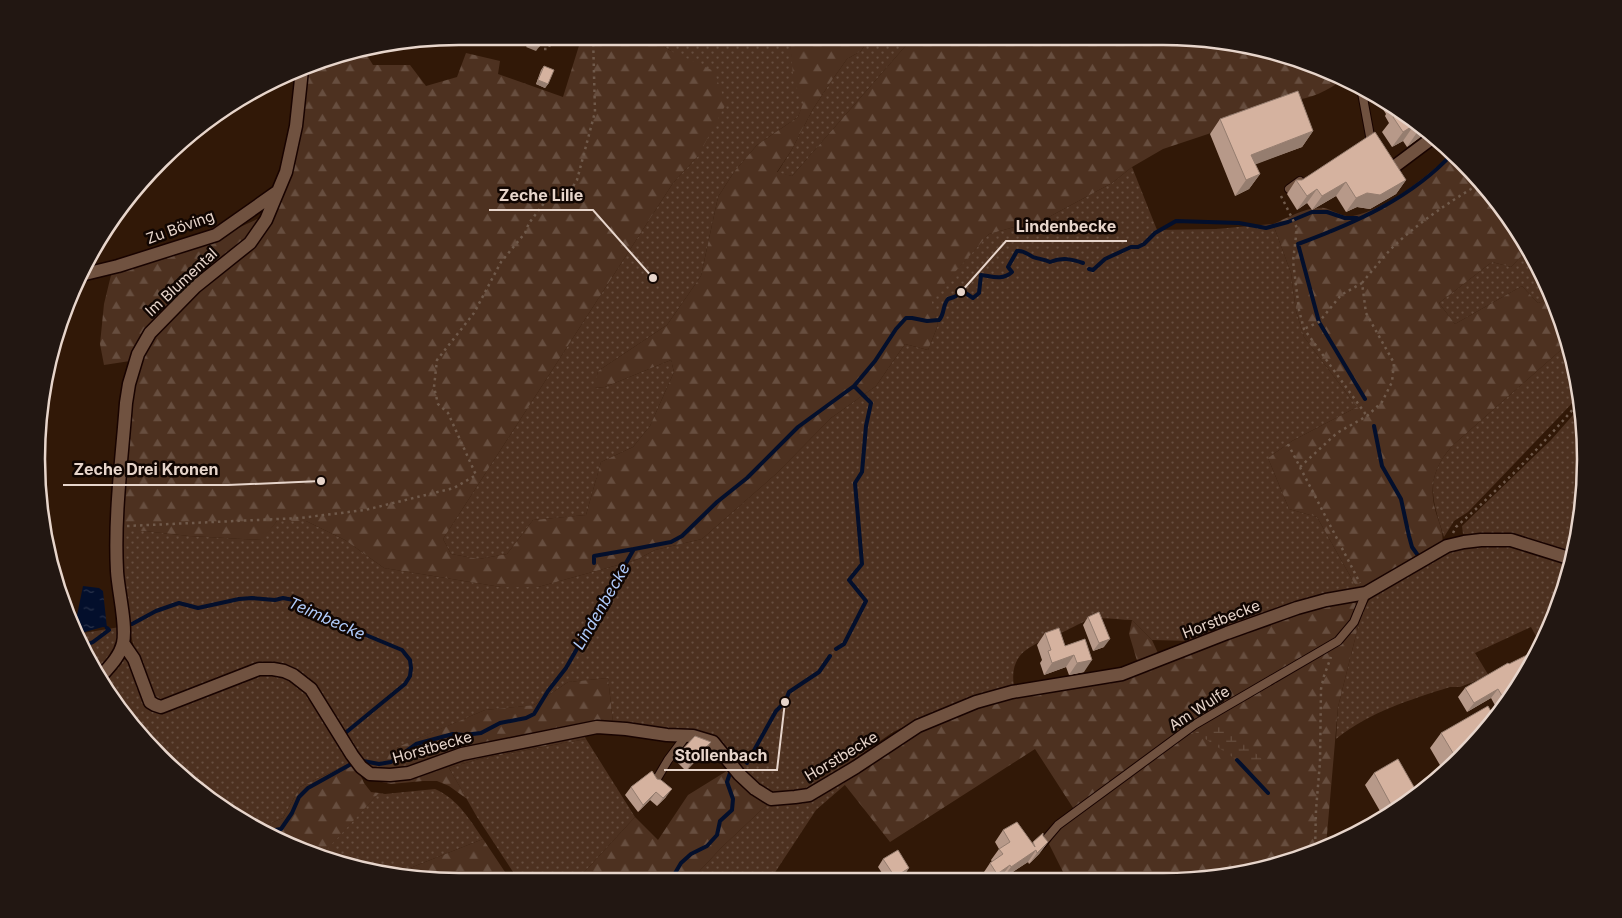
<svg xmlns="http://www.w3.org/2000/svg" width="1622" height="918" font-family="Inter,sans-serif">
<style>
.green{fill:url(#green-dots)}
.forest{fill:url(#forest-firs)}
.wetland{fill:url(#wetland-marsh)}
.water{fill:url(#water-ripples)}
.lines{fill:none;stroke-linecap:round;stroke-linejoin:round}
.stream{stroke:#030f2c;stroke-width:4}
.lane-casing{stroke:#180300;stroke-width:10}
.street-casing{stroke:#180300;stroke-width:15}
.path{stroke:#705a4b;stroke-width:2.5;stroke-dasharray:2.5 4;stroke-linecap:butt}
.lane{stroke:#705240;stroke-width:8}
.street{stroke:#705240;stroke-width:12}
.wall{fill:#b79989}
.shaded-wall{fill:#957d6f}
.building{fill:#d5b29f;stroke:#957d6f}
.labels{text-anchor:middle;dominant-baseline:central;stroke-width:5;stroke-linejoin:round;paint-order:stroke}
.street-label{font-size:15px;fill:#e7d5cb;stroke:#110602}
.water-label{font-size:16px;font-style:italic;fill:#afcafa;stroke:#110602}
.rim{fill:none;stroke:#e7d5cb;stroke-width:2.5}
.leader{fill:none;stroke:#e7d5cb;stroke-width:2}
.callout-dot{fill:#e7d5cb;stroke:#110602;stroke-width:2}
.callout-label{font-size:16px;text-anchor:middle;font-weight:bold;fill:#e7d5cb;stroke:#110602;stroke-width:5;stroke-linejoin:round;paint-order:stroke}
</style>
<defs>
<pattern id="green-dots" width="8" height="8" patternUnits="userSpaceOnUse" patternTransform="scale(1.25)"><rect width="8" height="8" fill="#4d3120"/><path d="M2 2h.1M6 6h.1" fill="none" stroke="#674e3f" stroke-width="1.8" stroke-linecap="round"/></pattern>
<pattern id="forest-firs" width="22" height="20" patternUnits="userSpaceOnUse" patternTransform="scale(1.25)"><rect width="22" height="20" fill="#4d3120"/><path d="M5 1l3.5 6h-7zM16 11l3.5 6h-7z" fill="#674e3f"/></pattern>
<pattern id="wetland-marsh" width="20" height="14" patternUnits="userSpaceOnUse" patternTransform="scale(1.25)"><rect width="20" height="14" fill="#4d3120"/><path d="M1 5h8M5 5V1M11 12h8M15 12V8" fill="none" stroke="#674e3f"/></pattern>
<pattern id="water-ripples" width="26" height="14" patternUnits="userSpaceOnUse" patternTransform="scale(1.25)"><rect width="26" height="14" fill="#030f2c"/><path d="M2 4q2-2 4 0t4 0M15 11q2-2 4 0t4 0" fill="none" stroke="#283149"/></pattern>
</defs>
<rect width="100%" height="100%" fill="#311807"/>
<path class="green" d="M647,36L797,37L790,43L793,64L806,98L798,117L757,145L734,172L718,197L701,276L667,325L598,371L595,388L605,387L671,360L674,372L650,426L633,447L601,462L586,515L533,520L507,554L479,559L451,554L443,539L673,183L698,156L671,51Z
M870,37H916L909,42L792,176L777,173L791,151L813,109L830,83L847,59L861,51Z
M1132,167L1157,230L1216,229L1273,224L1291,273L1296,311L1304,337L1357,407L1292,441L1268,458L1289,509L1317,517L1358,590L1357,592L1308,601L1191,641L1152,640L1132,620C1119,620 1104,617 1092,619C1083,621 1072,628 1063,632C1036,644 1008,650 1014,686L978,694L893,732L807,792L773,795L760,789L740,772L715,740L692,733L667,732L653,728L613,722L608,678L568,682L534,705L485,710L387,752L384,773C359,775 333,718 321,697L316,699L342,744L354,761L300,787L283,818L257,829L247,825L141,738L105,679L122,659L129,660L133,665L149,706L159,711L169,709C193,699 251,667 275,672C288,674 298,683 309,690L313,686C273,653 252,667 210,685C196,692 181,697 167,703L155,700C130,661 118,577 122,531H144L189,536L261,540L277,521H306L345,540L384,568L501,587H538L636,560L655,550L702,539L777,473L831,418L876,386L905,344L928,350L938,325L930,299L989,234L1047,218L1112,183Z
M1528,249L1542,272L1552,298L1538,303L1522,286L1455,324L1439,303L1492,262L1511,267Z
M1569,343L1579,396L1468,512L1454,521L1444,537C1432,500 1424,478 1452,446Z
M1581,406L1585,432L1582,514L1573,552L1539,543L1463,534L1462,526L1551,440Z
M1510,545L1571,561L1563,595L1541,645L1531,627L1475,653L1489,676L1460,687H1450C1409,700 1370,712 1336,739L1338,707L1362,611L1370,599L1381,588L1448,550L1465,546Z
M120,627L117,646L100,672L77,634Z
M586,739L635,817L577,880L519,881L477,817L449,768L479,759Z
M841,780L846,784L816,810L770,880H691L722,847L771,801Z
M435,789C458,799 470,820 483,839L395,874L319,857L379,793L385,794Z"/>
<path class="forest" d="M582,36H647L671,51L714,71L726,104L698,156L673,183L443,539L451,554L479,559L507,554L533,520L586,515L601,462L633,447L650,426L674,372L671,360L605,387L594,388L598,371L667,325L701,276L718,197L734,172L757,145L798,117L805,98L794,85L790,43L797,37H870L861,51L847,59L830,83L813,109L791,151L777,172L792,176L909,42L916,37H1190L1299,59L1344,79C1328,90 1310,100 1291,100L1208,134L1163,149L1132,167L1112,183L1047,218L989,234L931,299L938,325L928,350L905,344L876,386L831,418L777,473L702,539L655,550L636,560L538,587H501L384,568L345,540L306,521H277L262,540L189,536L144,531H122L130,361L104,365L100,344L104,304L112,271L218,237L275,211L306,68L323,59L365,52L373,65H410L426,86L457,77L466,53L500,61L498,74L563,97Z
M1453,153L1499,202L1528,249L1511,267L1492,262L1439,303L1455,324L1522,286L1538,303L1552,298L1569,343L1452,446C1433,468 1428,488 1437,516C1440,525 1444,534 1442,544L1366,587L1358,590L1317,517L1289,509L1268,458L1292,441L1357,407L1304,337L1296,311L1291,273L1273,224C1288,218 1307,206 1324,208C1333,210 1344,218 1353,216C1390,208 1425,177 1453,153Z
M1359,599L1362,611L1338,707L1326,846L1299,859L1218,878L1064,879L1066,878L1049,844L1059,828L1077,814L1035,749L890,842L841,780L920,729L976,704L1138,664L1129,634L1132,620L1152,640L1162,662L1322,605Z
M608,678L613,722H597L582,731L586,739L479,759L449,768L467,799L449,786L437,781H423L391,784L377,781L375,778L384,773L386,752L485,710L534,705L568,682Z
M354,761L364,783L371,792L379,793L320,857L257,829L283,818L300,787Z
M730,769L771,801L722,847L691,880H577L635,817L658,840L688,795Z
M483,839L511,881H432L395,874Z"/>
<path class="wetland" d="M1221,720L1266,763L1237,760L1195,732Z"/>
<path class="water" d="M83,586L99,588L103,591L107,628L103,627L81,633L74,630Z"/>
<g class="lines">
<path class="stream" d="M1089,269L1093,270L1105,259L1131,247H1138L1144,244L1155,233L1176,221L1239,223L1266,228L1288,222L1312,212H1327L1345,218H1357
M1365,399L1319,322L1298,244C1355,223 1412,198 1453,153
M1374,426L1382,466L1401,499L1409,536L1412,547L1417,554
M594,563V556L634,549
M132,624L156,611L179,603L198,608L239,599L252,598L275,600L283,598L294,600L325,614L354,630L402,650L410,660L411,668L410,676L405,684L344,734L346,737
M84,646L93,642L109,630L107,628
M836,649L844,644L866,601L849,580L862,564L855,483L862,472L866,426L871,403L854,386
M1237,760L1268,793
M363,761L379,764L391,762L416,744L453,734L464,735L481,733L500,723L526,718L534,714L548,691L566,668L634,549L671,542L682,536L717,502L747,478L798,427L854,386L875,361L896,329L906,318H912L927,321L939,320C945,314 942,306 948,299L954,297L964,292L973,298L979,293L981,275C991,276 1002,281 1012,272L1008,267L1017,251C1024,250 1027,254 1033,257C1038,259 1044,259 1050,262C1062,257 1072,259 1083,263
M747,763L776,711L785,702L789,692L819,672L830,656
M263,832L281,829L292,813L299,797L308,788L353,763
M671,880L681,863L691,854L707,846L717,835L720,821L732,810L733,799L727,782L730,773"/>
<g class="lane-casing">
<path id="lane" d="M1361,87L1370,136
M1289,189L1300,181
M655,782L668,760L686,736
M1040,846L1058,825L1194,725L1338,641L1354,622L1366,593"/>
</g>
<g class="street-casing">
<path id="street" d="M1395,166L1435,136
M85,274L118,266L216,235L277,192
M123,643L134,659L150,702L155,705L161,707L259,669H273L284,671L293,675L311,689L352,755L361,767L370,774L390,775L409,773L462,754L597,727L626,729L667,735L693,736L713,742L739,774L755,789L771,799L795,797L809,795L856,767L918,726L976,702L1012,692L1122,674L1227,633L1297,608L1326,600L1366,593L1447,546L1464,542L1481,540H1511L1572,559
M102,675C110,666 120,656 123,643C127,625 118,591 117,571C114,515 122,458 126,403L129,384L138,354L150,333L195,287L250,243L266,220L286,172L296,126L302,70"/>
</g>
<path class="path" d="M544,49H548L554,36
M1281,196L1297,228L1293,261L1299,310L1304,329L1367,416
M1362,283C1371,272 1380,261 1390,250C1416,224 1449,202 1481,183
M1288,444L1360,583
M1300,467L1337,433L1367,416L1382,402L1392,382L1394,363L1366,313L1362,283L1341,295L1319,322L1304,329
M127,526L300,518L365,510L454,488L476,475L448,413L438,404L434,387L437,360L474,313L501,262L525,233L529,223L551,194L572,188L577,180L595,112L593,36
M1453,533L1456,527C1500,488 1542,446 1580,401
M1315,852L1316,810L1320,762L1321,689L1324,676L1331,657"/>
<use href="#lane" class="lane"/>
<use href="#street" class="street"/>
</g>
<path class="wall" d="M544,66L548,84L545,88L536,84L541,70Z
M1372,92L1428,131L1427,132L1407,147L1403,141L1392,147L1382,132L1389,123L1385,116L1386,114Z
M1220,119L1313,131L1302,147L1255,164L1260,174L1249,189L1235,196L1210,134Z
M1296,180H1406L1396,194L1370,209L1357,207L1346,212L1336,196L1312,210L1307,203L1297,210L1287,194Z
M1088,617L1104,647L1093,651L1083,625Z
M1045,633L1065,646L1085,639L1084,672L1069,675L1066,667L1044,675L1040,663L1042,660L1037,645Z
M1509,664L1529,671L1498,711L1491,698L1467,712L1458,697L1465,688Z
M1494,717L1462,758L1444,772L1430,748L1441,733Z
M706,750L686,771L675,760L680,752Z
M652,771L666,797L657,806L650,800L638,812L625,795L631,787Z
M1374,773L1398,811L1384,818L1365,785Z
M1003,830L1032,843L1043,836L1048,842L1039,854L1029,864L1028,862L1002,879L1001,877L999,879H984L982,875L990,863L992,862L991,860L999,849L995,842Z
M883,859L904,876L898,879H886L878,867Z"/>
<path class="shaded-wall" d="M529,43L539,47L536,51L526,47Z
M538,80L548,84L545,88L536,84Z
M1414,125L1403,141L1392,147L1403,132Z
M1423,128L1428,131L1427,132L1407,147L1418,131Z
M1313,131L1302,147L1241,170L1251,155Z
M1260,174L1249,189L1235,196L1246,180Z
M1406,180L1396,194L1370,209L1357,207L1346,212L1356,198L1367,193Z
M1346,182L1336,196L1312,210L1322,196Z
M1317,189L1307,203L1297,210L1307,196Z
M1110,639L1104,647L1093,651L1099,643Z
M1074,655L1066,667L1044,675L1052,663Z
M1092,660L1084,672L1069,675L1077,663Z
M1498,689L1491,698L1467,712L1474,703Z
M711,742L706,750L686,771L691,763Z
M1463,753L1457,762L1448,769L1456,758Z
M672,789L666,797L657,806L663,798Z
M656,792L650,800L638,812L643,805Z
M1048,842L1039,854L1029,864L1037,853Z
M1036,850L1028,862L1002,879L1011,867Z
M1010,865L1001,877L999,879H993L997,874Z
M909,868L904,876L898,879H893L895,877Z"/>
<path class="building" d="M532,36H543L539,47L529,43Z
M544,66L554,70L548,84L538,80Z
M1298,91L1313,131L1251,155L1260,174L1246,180L1220,119Z
M1401,112L1423,128L1418,131L1414,125L1403,132L1393,117Z
M1375,132L1406,180L1380,195L1367,193L1356,198L1346,182L1322,196L1317,189L1307,196L1296,180H1302Z
M1099,612L1110,639L1099,643L1088,617Z
M1059,628L1065,646L1085,639L1092,660L1077,663L1074,655L1052,663L1048,651L1051,650L1045,633Z
M1531,653L1534,659L1529,671L1505,701L1498,689L1474,703L1465,688L1508,663L1509,664Z
M1488,706L1494,717L1464,755L1463,753L1456,758L1441,733Z
M695,736L711,742L691,763L680,752Z
M1398,759L1418,794L1395,812L1374,773Z
M652,771L657,779L661,780L672,789L663,798L656,792L643,805L631,787Z
M1017,822L1035,847L1033,842L1043,833V836L1048,842L1037,853L1036,850L1011,867L1010,865L997,874L990,863L1003,854L999,849L1010,842L1003,830Z
M898,850L909,868L895,877L883,859Z"/>
<g class="labels">
<g class="street-label">
<text transform="translate(180 227) rotate(-20)">Zu Böving</text>
<text transform="translate(181 282) rotate(-43)">Im Blumental</text>
<text transform="translate(1221 619) rotate(-21)">Horstbecke</text>
<text transform="translate(1199 708) rotate(-33)">Am Wulfe</text>
<text transform="translate(432 747) rotate(-16)">Horstbecke</text>
<text transform="translate(841 756) rotate(-31)">Horstbecke</text>
</g>
<g class="water-label">
<text transform="translate(601 606) rotate(-60)">Lindenbecke</text>
<text transform="translate(327 618) rotate(24)">Teimbecke</text>
</g>
</g>
<path d="M0 0H1622V918H0ZM459 45H1163A414 414 0 0 1 1577 459V459A414 414 0 0 1 1163 873H459A414 414 0 0 1 45 459V459A414 414 0 0 1 459 45Z" fill="#221712" fill-rule="evenodd"/>
<path class="rim" d="M459 45H1163A414 414 0 0 1 1577 459V459A414 414 0 0 1 1163 873H459A414 414 0 0 1 45 459V459A414 414 0 0 1 459 45Z"/>
<path class="leader" d="M653 278L593 210H489M961 292L1006 241H1127M321 481L228 485H63M785 702L777 770H664"/>
<g class="callout-dot">
<circle cx="653" cy="278" r="5"/>
<circle cx="961" cy="292" r="5"/>
<circle cx="321" cy="481" r="5"/>
<circle cx="785" cy="702" r="5"/>
</g>
<g class="callout-label">
<text x="541" y="201">Zeche Lilie</text>
<text x="1066" y="232">Lindenbecke</text>
<text x="146" y="475">Zeche Drei Kronen</text>
<text x="721" y="761">Stollenbach</text>
</g>
</svg>
